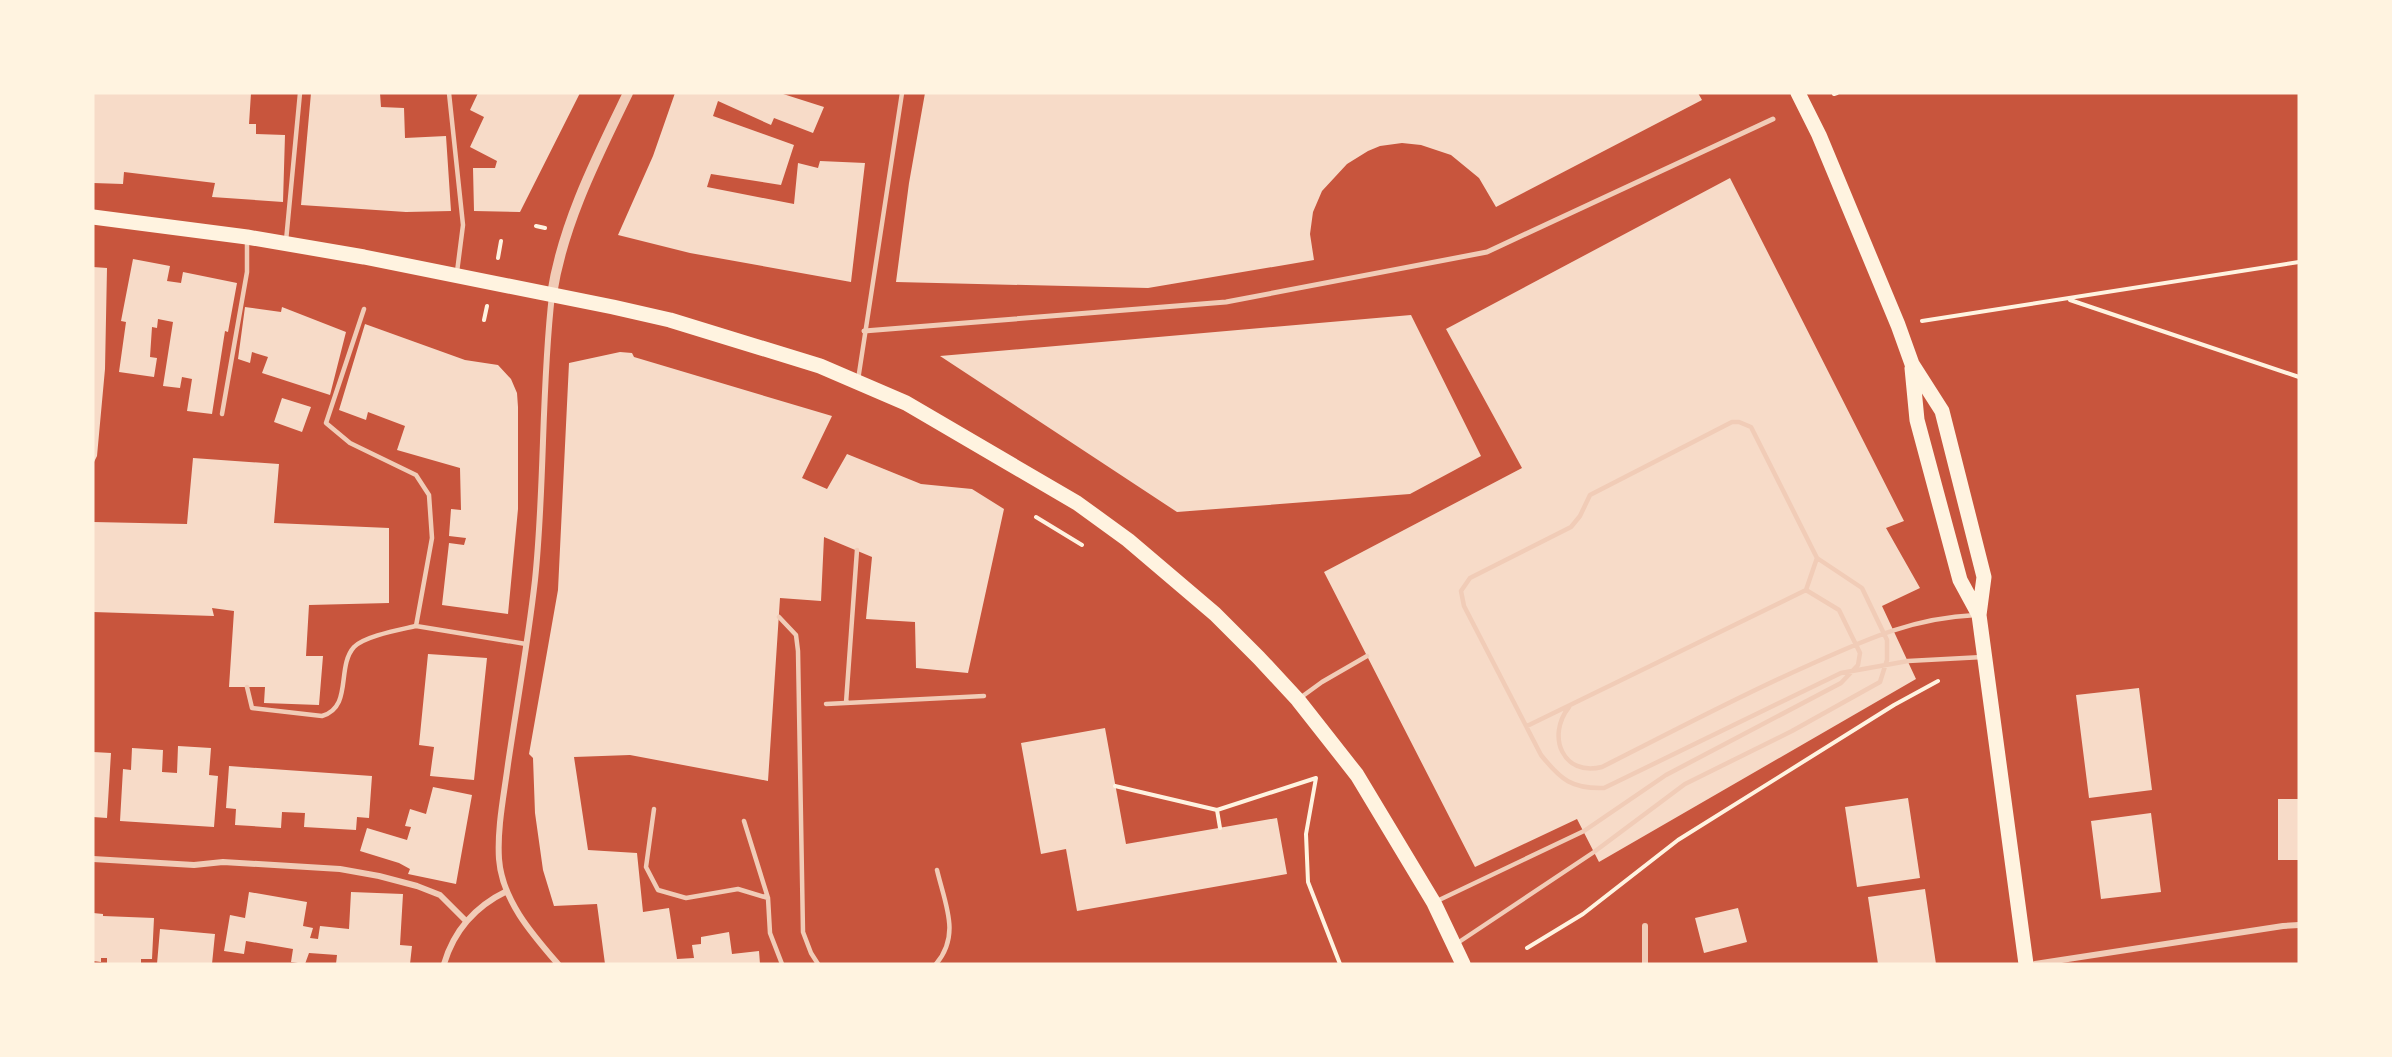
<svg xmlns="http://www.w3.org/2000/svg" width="2392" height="1057" font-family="'DM Sans',sans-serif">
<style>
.building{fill:#f7dbc8}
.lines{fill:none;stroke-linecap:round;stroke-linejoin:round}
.path{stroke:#fff3e0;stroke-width:4}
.service{stroke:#f1ccb7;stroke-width:4.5}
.pedestrian{stroke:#f1ccb7;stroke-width:5}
.minor{stroke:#f1ccb7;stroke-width:6}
.tertiary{stroke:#f1ccb7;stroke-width:10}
.primary{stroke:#fff3e0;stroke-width:15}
</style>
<rect width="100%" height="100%" fill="#c8553d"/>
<path class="building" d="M93,93H251L249,124H256V134L285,135L283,202L212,197L215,183L124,172L123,184L93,183Z
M311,93H380L381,107L404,108L405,138L446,136L451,211L406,212L301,205Z
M478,93H580L520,212L474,211L473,168H495L497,161L470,147L484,117L470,110Z
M675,93H780L824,107L813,133L774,118L771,125L718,101L713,116L794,145L781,185L711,174L707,187L794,204L798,163L818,168L820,161L865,163L851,282L690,253L618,235L653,156Z
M925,93H1698L1702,100L1496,207L1479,178L1451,155L1421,145L1402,143L1380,146L1368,151L1347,164L1322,191L1313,212L1310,234L1314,260L1148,288L896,282L909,183Z
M1730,178L1904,521L1886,528L1920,588L1882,606L1916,679L1599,862L1577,819L1475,867L1324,572L1522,468L1446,329Z
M133,259L170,266L167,281L181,283L183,272L237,283L228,332L225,331L212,414L187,411L192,379L182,377L180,388L163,386L173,322L158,319L157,328L152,327L150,357L157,358L154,377L119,372L126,322L121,321Z
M93,267L107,268L105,369L97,456L93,464Z
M245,307L281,312L282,307L346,332L330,395L262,373L268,357L252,352L250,363L238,359Z
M1411,315L1481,456L1410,494L1177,512L940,356Z
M365,324L465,360L498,365L511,379L517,393L518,407V509L508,614L442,605L449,543L464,545L466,538L449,536L451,509L461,510L460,468L397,450L405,426L368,412L366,420L339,410Z
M620,352L632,353L634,357L832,416L802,478L827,489L847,454L921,484L972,489L1004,509L968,673L916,668L915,622L866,619L872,557L824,537L821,601L780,598L768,781L630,755L574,757L588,850L637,853L643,912L669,908L677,959L694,958L692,945L701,944V937L729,932L732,954L759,951L760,964H605L597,904L554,906L543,870L535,813L533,758L529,754L558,590L569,363Z
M282,398L311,407L302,432L274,422Z
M193,458L279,464L274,523L389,528V603L309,605L306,656H323L319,705L264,703L265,687H229L234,611L212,608L214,616L93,612V522L187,524Z
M428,654L487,658L474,780L430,776L434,747L419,745Z
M2139,688L2152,790L2089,798L2076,695Z
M1105,728L1126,844L1277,818L1287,874L1077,911L1066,849L1041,854L1021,743Z
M178,746L211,748L209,775L218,776L214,827L120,821L123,769L131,770L132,748L163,750L162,772L177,773Z
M93,752L111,753L107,818L93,817Z
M229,766L372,776L369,818L357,817L356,830L304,827L305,813L282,812L281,828L235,825L236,809L226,808Z
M433,787L472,795L456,884L408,874L410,869L399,863L360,851L367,828L407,840L411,827L405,826L410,809L426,814Z
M1908,798L1920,878L1857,887L1845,807Z
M2278,799H2299V860H2278Z
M2151,813L2161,892L2101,899L2091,821Z
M1925,889L1936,964H1878L1868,897Z
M249,892L307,902L303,926L313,928L310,938L318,939L320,926L349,929L351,892L403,894L400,945L412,946L410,964H336L337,955L309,953L305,964L291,962L293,949L246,941L244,954L224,951L230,915L245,918Z
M1738,908L1747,942L1704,953L1695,918Z
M93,913L103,914V916L154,918L152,959H141V964H107V958H101V962L93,961Z
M160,929L215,934L212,964H157Z"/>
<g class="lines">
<path class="path" d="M1834,94L1837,93
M536,226L545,228
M498,258L501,241
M2070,300L2299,377
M484,320L487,306
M1922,321L2299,262
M1036,517L1082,545
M1115,786L1217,810L1316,778L1306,834L1308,882L1340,964
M1217,810L1220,828
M1527,948L1583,914L1678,840L1894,705L1938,681"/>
<path class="service" d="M449,93L463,225L457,272
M286,241L300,93
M858,380L902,93
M222,414L247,272V240
M779,617L796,635L798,651L803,932L811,953L818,964
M416,626L526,644
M247,687L252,708L322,716C353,707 336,667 354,647C365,636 399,630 416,626L432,538L429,495L416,475L350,443L326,423L364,309
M1300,698L1322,682L1367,656
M846,703L857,550
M826,704L984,696
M1569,707C1546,736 1563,777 1602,767C1670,733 1737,697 1807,666C1865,640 1911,618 1976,615
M1527,726L1806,590L1817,558L1751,427L1739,422H1732L1590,495L1580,516L1571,527L1470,578L1461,591L1464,606L1541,755C1561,780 1572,789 1604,788L1841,673L1908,661L1983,657
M654,809L646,867L658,890L686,898L738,889L768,898
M744,821L768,898L770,933L782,964
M1437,901L1584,831L1666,775L1841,683L1858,665L1860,653L1839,610L1806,590
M1456,944L1594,852L1685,784L1792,731L1880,682L1887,660V640L1862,588L1817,558
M936,964C961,935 945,904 937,870"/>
<path class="pedestrian" d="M864,331L1226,302L1487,252L1773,119"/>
<path class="minor" d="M552,295C541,390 545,485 535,580C528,642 517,703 508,764C504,795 497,828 499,859C502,900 532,934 558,964
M93,859L194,865L223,862L340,869L379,876L417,886L440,895L466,921
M1645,926V964
M444,964C454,930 476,906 507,891
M2035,964L2283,926L2299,925"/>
<path class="tertiary" d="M552,294C563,223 597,157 628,93"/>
<path class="primary" d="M1798,93L1819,135L1898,325L1912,364L1942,411L1984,577L1979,615L2026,964
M93,217L247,237L364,257L613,307L670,320L820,366L906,403L1077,503L1128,540L1215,614L1259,658L1298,700L1357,775L1434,903L1463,964
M1912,368L1917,420L1960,580L1979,615"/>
</g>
<rect width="2392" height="1057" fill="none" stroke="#fff3e0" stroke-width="189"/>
</svg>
